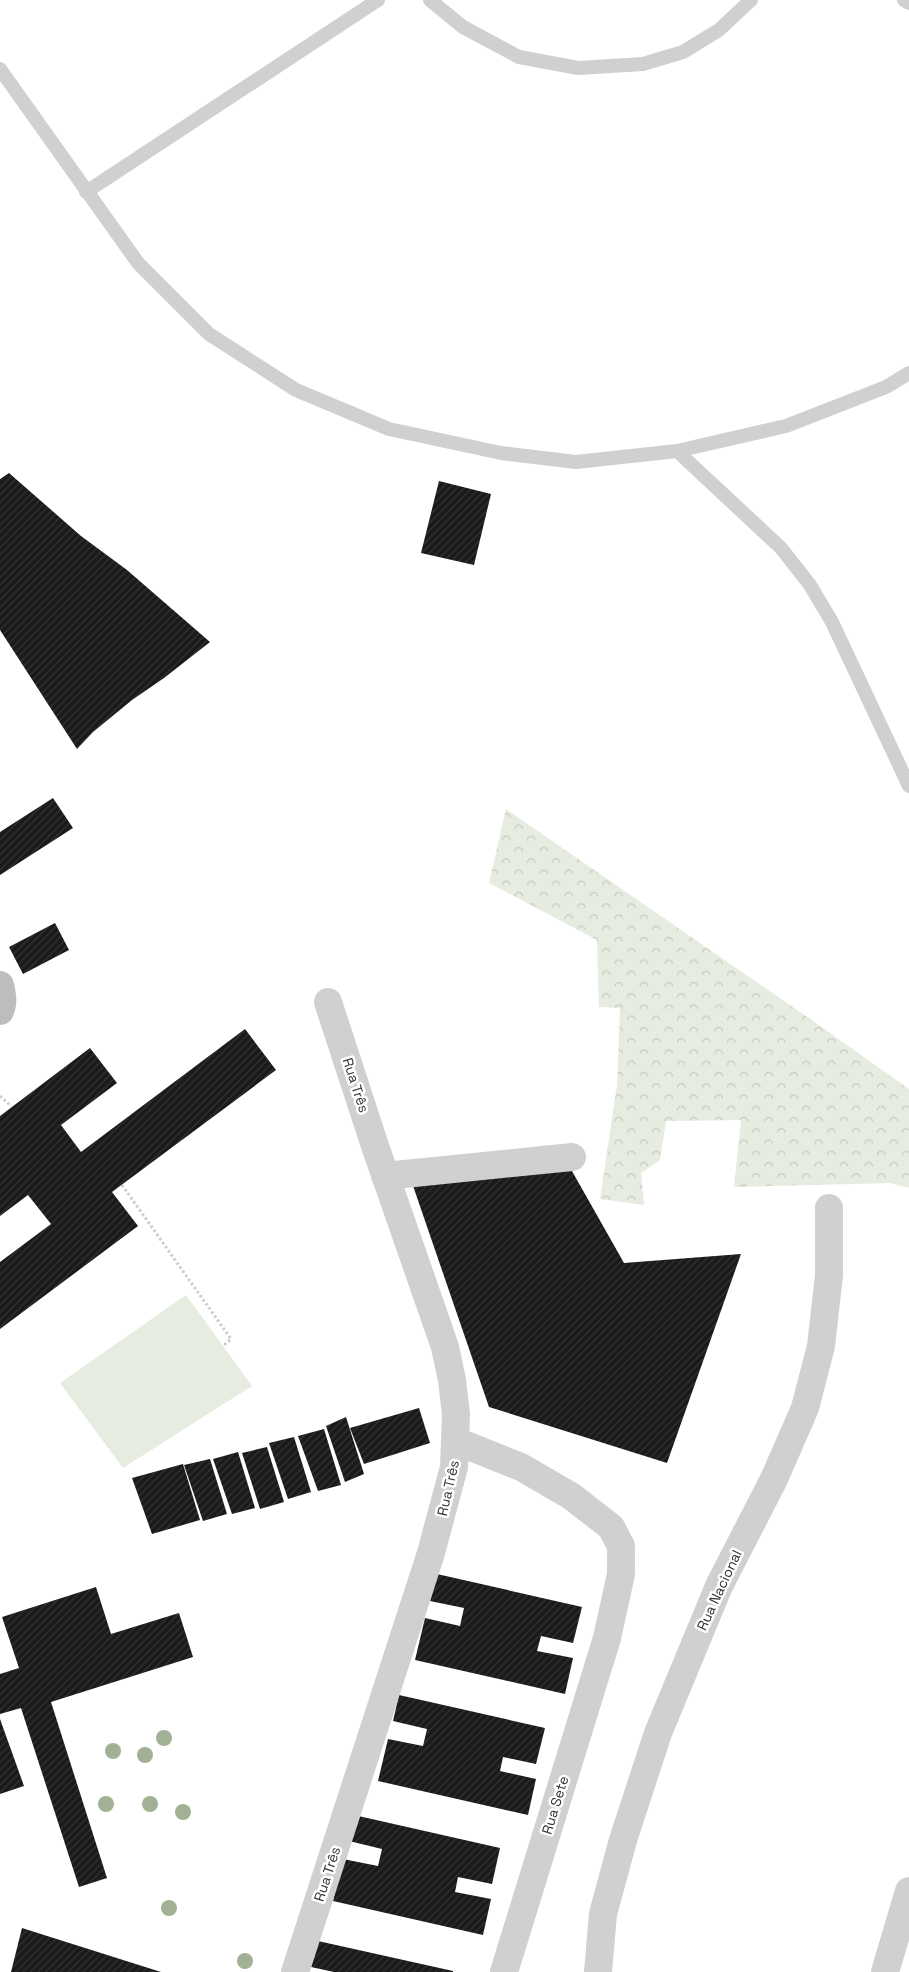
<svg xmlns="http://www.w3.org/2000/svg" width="909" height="1972" font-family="'Space Grotesk',sans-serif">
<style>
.forest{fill:url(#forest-crowns)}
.pitch{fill:#e6ecdf}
.building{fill:url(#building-hatch)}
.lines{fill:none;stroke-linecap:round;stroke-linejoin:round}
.path{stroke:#cdcdcd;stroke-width:3;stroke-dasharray:2.5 2.5;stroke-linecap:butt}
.lane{stroke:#d0d0d0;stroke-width:14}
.street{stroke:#d0d0d0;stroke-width:28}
.secondary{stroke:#bdbdbd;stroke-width:28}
.tree{fill:#a2b095}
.labels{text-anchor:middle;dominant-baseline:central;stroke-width:5;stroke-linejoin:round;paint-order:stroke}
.street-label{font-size:14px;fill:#333;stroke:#fff}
</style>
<defs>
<pattern id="forest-crowns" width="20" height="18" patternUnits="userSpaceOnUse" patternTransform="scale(1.25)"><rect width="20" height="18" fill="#e6ecdf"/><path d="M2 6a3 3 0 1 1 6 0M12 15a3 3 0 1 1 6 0" fill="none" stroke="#c6cbc0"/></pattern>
<pattern id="building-hatch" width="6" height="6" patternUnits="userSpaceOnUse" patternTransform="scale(1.25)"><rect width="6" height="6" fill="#1a1a1a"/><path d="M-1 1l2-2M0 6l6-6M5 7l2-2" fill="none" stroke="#333"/></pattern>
</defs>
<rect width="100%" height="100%" fill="#fff"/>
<path class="forest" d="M506,809L813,1021L909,1089V1188L891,1183L734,1187L741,1120L666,1121L660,1160L641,1173L644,1205L600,1199L617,1085L620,1008L599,1007L597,940L489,883Z"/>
<path class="pitch" d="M186,1295L252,1386L123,1468L60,1383Z"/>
<path class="building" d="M9,473L81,536L127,570L210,642L164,678L132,700L93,732L77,749L0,630V479Z
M439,481L491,494L474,565L421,553Z
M53,798L73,828L0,875V832Z
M55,923L69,950L23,974L9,947Z
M245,1029L276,1070L112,1192L138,1226L0,1329V1262L51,1224L28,1195L0,1216V1116L90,1048L117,1083L61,1125L81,1152Z
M568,1164L624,1263L741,1254L667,1463L489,1407L411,1180Z
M419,1408L430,1443L364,1464L350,1428Z
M346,1417L364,1474L345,1482L326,1426Z
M324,1429L341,1485L318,1491L298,1436Z
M294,1437L311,1492L288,1499L269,1443Z
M267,1447L284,1502L260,1509L242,1453Z
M238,1452L255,1508L232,1514L213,1459Z
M210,1459L227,1514L203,1521L184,1465Z
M183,1464L200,1520L152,1534L132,1478Z
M437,1574L582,1607L573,1643L541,1636L537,1651L573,1658L565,1694L415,1660L425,1618L460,1626L464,1608L430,1601Z
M96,1587L111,1634L179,1613L193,1657L51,1702L107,1878L79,1887L21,1708L0,1714V1674L19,1668L2,1617Z
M399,1695L545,1728L536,1764L503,1757L500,1771L536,1779L528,1815L378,1781L388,1739L423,1746L427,1729L393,1721Z
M0,1719L24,1786L0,1794Z
M354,1815L500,1848L492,1884L458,1877L455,1892L491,1899L483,1935L333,1901L343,1859L378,1866L382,1849L349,1841Z
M22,1928L161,1972H11Z
M318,1941L453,1971V1972H334L311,1967Z"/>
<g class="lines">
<path class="path" d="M0,1096L12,1107
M122,1185L231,1339L223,1346"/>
<path class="lane" d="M430,0L463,27L519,57L578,68L643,64L683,52L719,30L751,0
M904,0L909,3
M0,69L138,263L209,334L296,390L389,429L501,453L576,462L677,451L786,426L886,387L909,373
M86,192L378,0
M677,451L781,548L810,585L832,622L909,786"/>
<path class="street" d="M385,1176L572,1157
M456,1441L521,1467L571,1496L611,1527L621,1546V1574L607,1638L504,1972
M295,1972L431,1553L454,1467L456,1414L452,1380L445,1347L375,1146L328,1002
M598,1972L603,1914L623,1840L658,1733L719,1586L774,1479L805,1408L821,1346L829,1275V1208
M885,1972L909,1891"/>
<path class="secondary" d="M0,985C2,994 4,1003 0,1011"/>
</g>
<g class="tree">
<circle cx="164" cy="1738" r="8"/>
<circle cx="113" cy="1751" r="8"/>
<circle cx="145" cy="1755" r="8"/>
<circle cx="106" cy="1804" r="8"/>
<circle cx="150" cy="1804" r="8"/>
<circle cx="183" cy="1812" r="8"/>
<circle cx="169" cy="1908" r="8"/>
<circle cx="245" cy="1961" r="8"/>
</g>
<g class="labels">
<g class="street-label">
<text transform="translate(356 1085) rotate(72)">Rua Três</text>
<text transform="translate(448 1488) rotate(-77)">Rua Três</text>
<text transform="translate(719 1590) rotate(-65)">Rua Nacional</text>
<text transform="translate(555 1805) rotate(-73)">Rua Sete</text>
<text transform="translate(327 1874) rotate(-72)">Rua Três</text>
</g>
</g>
</svg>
